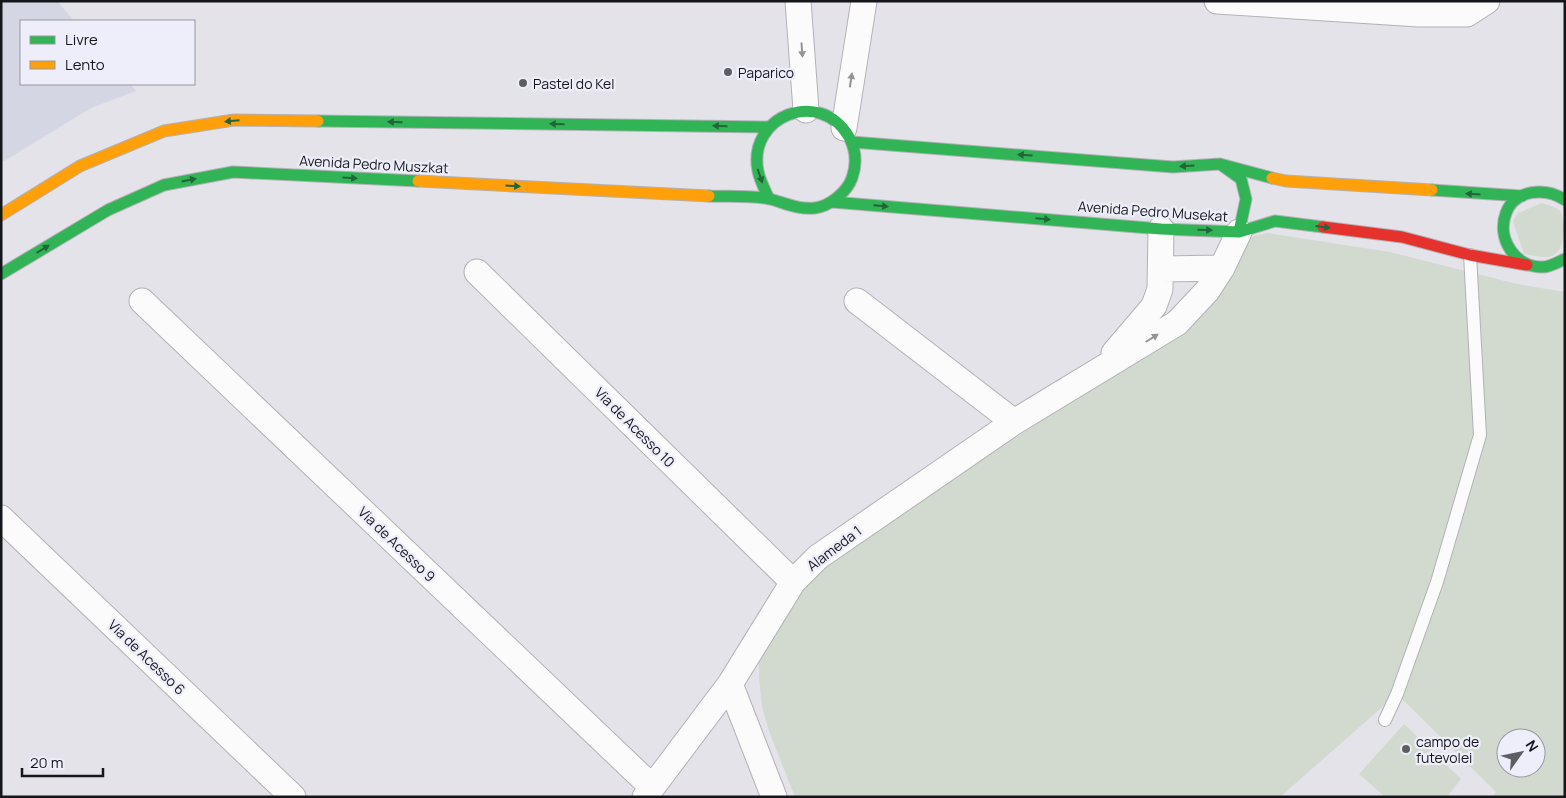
<svg xmlns="http://www.w3.org/2000/svg" width="1566" height="798" font-family="Manrope,sans-serif">
<style>
.built{fill:#d4d6e3}
.green{fill:#d2dad0;fill-rule:evenodd}
.lines{fill:none;stroke-linecap:round;stroke-linejoin:round}
.lane-casing{stroke:#b2b2b6;stroke-width:14}
.street-casing{stroke:#b2b2b6;stroke-width:27}
.fast-casing{stroke:#b2b2b6;stroke-width:13}
.slow-casing{stroke:#b2b2b6;stroke-width:13}
.jam-casing{stroke:#b2b2b6;stroke-width:13}
.lane{stroke:#fbfbfc;stroke-width:12}
.street{stroke:#fbfbfc;stroke-width:25}
.fast{stroke:#30b455;stroke-width:11}
.slow{stroke:#ff9f0a;stroke-width:11}
.jam{stroke:#e5322d;stroke-width:11}
.oneway{fill:#949496}
.oneway2{fill:#226538}
.poi-dot{fill:#5d5e62;stroke:#edeefa;stroke-width:2}
.labels{text-anchor:middle;dominant-baseline:central;stroke-width:4.5;stroke-linejoin:round;paint-order:stroke}
.poi-label{font-size:14px;fill:#15161a;stroke:#edeefa;text-anchor:start}
.street-label{font-size:14px;fill:#15161a;stroke:#edeefa}
</style>
<rect width="100%" height="100%" fill="#e3e3e9"/>
<path class="built" d="M1,1H57L74,21H21V84H130L136,91L91,108L1,163Z"/>
<path class="green" d="M1542,203C1548,205 1556,207 1560,211C1566,221 1566,250 1552,256C1545,259 1532,255 1524,254L1513,221L1518,213Z
M1267,233L1390,252L1517,284L1565,292V797H1492L1496,792L1397,694L1280,797H795L770,734L762,707L759,678V649L778,615L832,559L1169,336L1242,239ZM1506,738H1536V768H1506Z
M1404,724L1461,779L1447,797H1385L1359,774Z"/>
<g class="lines">
<g class="lane-casing">
<path id="lane" d="M1385,720L1397,694L1437,582L1480,435L1470,255"/>
</g>
<g class="street-casing">
<path id="street" d="M798,1L806,110
M1217,1L1419,14H1467L1487,1
M844,128L864,1
M1162,269L1222,268
M477,272L793,582
M142,301L652,787
M857,301L1014,422
M1114,353L1154,306L1160,289L1161,229
M1,518L293,797
M730,684L774,797
M645,797L730,684L793,582L818,557L1014,422L1177,323L1207,291L1222,268L1239,232"/>
</g>
<g class="fast-casing">
<path id="fast" d="M318,121L768,127
M852,142L1173,167L1220,164L1272,178
M1220,164L1241,179L1246,199L1239,232
M1432,190L1522,196
M709,196C729,197 751,195 770,199C785,203 799,210 815,208C830,206 847,192 852,178C857,164 856,150 849,137C820,87 747,116 758,171C760,181 765,190 769,199
M1565,200C1546,187 1515,189 1506,213C1496,239 1516,268 1543,267C1550,267 1558,262 1565,259
M832,202L1161,229L1239,232L1275,221L1323,227
M1,274L108,210L164,185L233,172L418,181"/>
</g>
<g class="slow-casing">
<path id="slow" d="M1272,178L1286,181L1432,190
M418,181L709,196
M1,215L80,166L164,131L234,120L318,121"/>
</g>
<g class="jam-casing">
<path id="jam" d="M1323,227L1402,237L1470,255L1527,265"/>
</g>
<use href="#lane" class="lane"/>
<use href="#street" class="street"/>
<use href="#fast" class="fast"/>
<use href="#slow" class="slow"/>
<use href="#jam" class="jam"/>
</g>
<defs><path id="oneway-solid" d="M-6-.8H1V-3.2L6.5 0L1 3.2V.8H-6Z" transform="scale(1.25)"/></defs>
<g class="oneway">
<use href="#oneway-solid" transform="translate(802 50) rotate(86)"/>
<use href="#oneway-solid" transform="translate(851 80) rotate(-81)"/>
<use href="#oneway-solid" transform="translate(1152 338) rotate(-32)"/>
</g>
<g class="oneway2">
<use href="#oneway-solid" transform="translate(232 121) rotate(175)"/>
<use href="#oneway-solid" transform="translate(395 122) rotate(-179)"/>
<use href="#oneway-solid" transform="translate(557 124) rotate(-179)"/>
<use href="#oneway-solid" transform="translate(720 126) rotate(-179)"/>
<use href="#oneway-solid" transform="translate(1025 155) rotate(-176)"/>
<use href="#oneway-solid" transform="translate(1187 166) rotate(176)"/>
<use href="#oneway-solid" transform="translate(760 176) rotate(71)"/>
<use href="#oneway-solid" transform="translate(350 178) rotate(3)"/>
<use href="#oneway-solid" transform="translate(189 180) rotate(-11)"/>
<use href="#oneway-solid" transform="translate(513 186) rotate(3)"/>
<use href="#oneway-solid" transform="translate(1473 194) rotate(-177)"/>
<use href="#oneway-solid" transform="translate(881 206) rotate(5)"/>
<use href="#oneway-solid" transform="translate(1043 219) rotate(5)"/>
<use href="#oneway-solid" transform="translate(1323 227) rotate(7)"/>
<use href="#oneway-solid" transform="translate(1205 230) rotate(2)"/>
<use href="#oneway-solid" transform="translate(43 249) rotate(-31)"/>
</g>
<g class="poi-dot">
<circle cx="728" cy="72" r="5"/>
<circle cx="523" cy="83" r="5"/>
<circle cx="1406" cy="749" r="5"/>
</g>
<g class="labels">
<g class="poi-label">
<text x="738" y="72">Paparico</text>
<text x="533" y="83">Pastel do Kel</text>
<text x="1416" y="741">campo de<tspan x="1416" dy="16">futevolei</tspan></text>
</g>
<g class="street-label">
<text transform="translate(374 164) rotate(3)">Avenida Pedro Muszkat</text>
<text transform="translate(1153 211) rotate(4)">Avenida Pedro Musekat</text>
<text transform="translate(635 427) rotate(45)">Via de Acesso 10</text>
<text transform="translate(397 544) rotate(44)">Via de Acesso 9</text>
<text transform="translate(834 548) rotate(-37)">Alameda 1</text>
<text transform="translate(147 657) rotate(44)">Via de Acesso 6</text>
</g>
</g>
<rect width="1566" height="798" fill="none" stroke="#15161a" stroke-width="5"/>
<rect x="20" y="20" width="175" height="65" fill="#edeefa" stroke="#9798a0"/>
<rect x="30" y="36" width="25" height="8" fill="#30b455" stroke="#9798a0"/>
<text x="65" y="45" font-size="15" fill="#15161a">Livre</text>
<rect x="30" y="61" width="25" height="8" fill="#ff9f0a" stroke="#9798a0"/>
<text x="65" y="70" font-size="15" fill="#15161a">Lento</text>
<g transform="translate(1521 753) rotate(57)"><circle r="24" fill="#edeefa" stroke="#9798a0"/>
<path d="M0-4L9 19L0 12L-9 19Z" fill="#5d5e62"/>
<text y="-8" font-size="14" font-weight="bold" text-anchor="middle" fill="#15161a">N</text>
</g>
<path d="M22 768v8h81v-8" fill="none" stroke="#15161a" stroke-width="2.5"/>
<text x="30" y="768" font-size="15" fill="#15161a" stroke="#edeefa" stroke-width="4" paint-order="stroke">20 m</text>
</svg>
